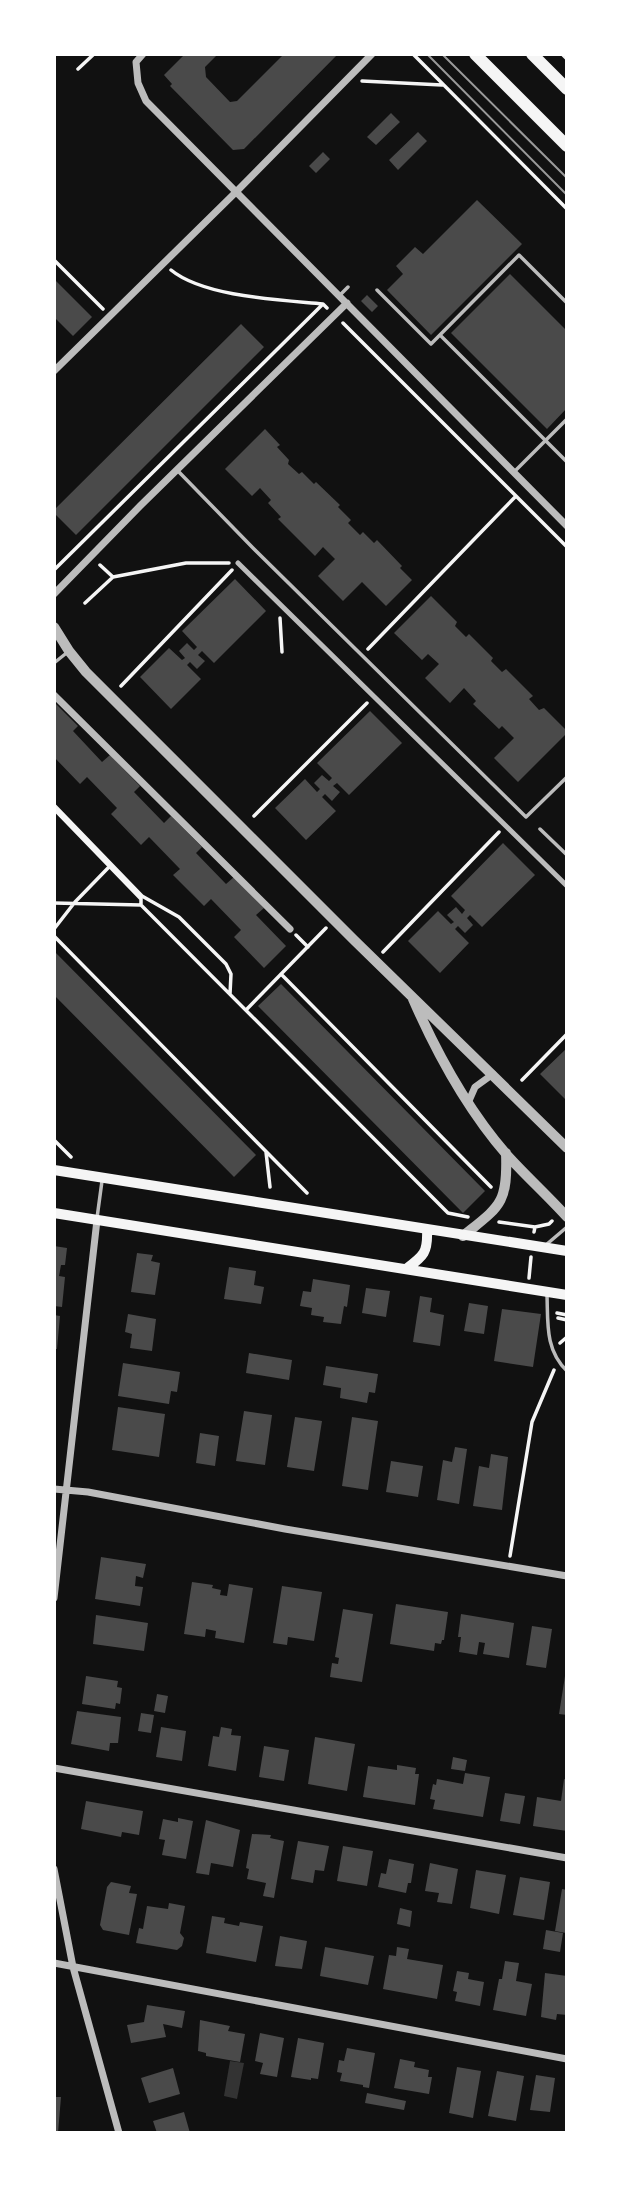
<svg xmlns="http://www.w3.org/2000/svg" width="621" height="2187" font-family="'Roboto Condensed',sans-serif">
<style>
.water{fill:#333}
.building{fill:#4a4a4a}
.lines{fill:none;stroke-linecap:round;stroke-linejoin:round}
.path{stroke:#f5f5f5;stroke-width:3.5}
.service{stroke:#bcbcbc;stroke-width:3.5}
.pedestrian{stroke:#bcbcbc;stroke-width:5}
.minor{stroke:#bcbcbc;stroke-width:7}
.tertiary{stroke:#bcbcbc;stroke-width:10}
.secondary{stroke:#f5f5f5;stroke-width:10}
.primary{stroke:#f5f5f5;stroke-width:12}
.tram{stroke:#9a9a9a;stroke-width:2}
</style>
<rect width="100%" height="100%" fill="#111"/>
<path class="water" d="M230,2061L244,2063L237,2099L224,2096Z"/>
<path class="building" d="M185,54H218L205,67L206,77L230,102L237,101L284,54H338L244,149L233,150L170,86L172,84L164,75Z
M391,113L400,122L376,145L367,137Z
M418,132L427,141L398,170L389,160Z
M323,152L330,159L316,173L309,166Z
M477,200L522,244L431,335L387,290L403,274L396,266L415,247L423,254Z
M510,274L567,331V408L547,429L451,333Z
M54,279L92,317L73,336L54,317Z
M367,295L378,306L372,312L361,301Z
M241,324L264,347L76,535L54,513V510Z
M265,429L280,445L277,447L289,460L288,464L299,474L302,472L314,484L316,482L340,505L338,507L351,520L348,523L360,535L363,532L374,543L377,540L402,566L400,568L412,580L386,606L362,582L343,601L318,576L335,559L323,547L315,556L278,519L281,517L268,503L271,500L260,488L252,496L225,469Z
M235,579L266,611L214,663L202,651L198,655L205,661L197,669L190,662L187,665L201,679L171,709L140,677L169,648L182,660L185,658L179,651L187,643L194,650L197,647L182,631Z
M431,596L457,622L455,626L466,637L469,634L493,658L491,661L502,672L506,669L533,696L529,699L539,710L544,708L567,731V733L518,782L494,758L514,738L502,726L499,729L473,704L476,701L464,688L450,703L425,678L439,664L428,654L422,660L394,633Z
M54,702L78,726L73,731L102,762L110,755L140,786L134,792L164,823L171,816L202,847L196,853L226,884L234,877L264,908L256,915L286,946L264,968L234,937L241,930L211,899L204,906L173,875L180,869L149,837L141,845L111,814L117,808L87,777L80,784L54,757Z
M370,711L402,743L349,795L337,783L333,786L340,792L332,801L325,794L322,797L336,811L306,840L275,808L305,779L317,792L320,789L314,783L322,775L329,781L332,778L317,763Z
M503,843L535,875L482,927L470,915L467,918L473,925L465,933L458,926L455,929L469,943L440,973L408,941L438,911L451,924L454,922L447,915L456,907L462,914L465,910L451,896Z
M54,951L256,1155L234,1177L54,995Z
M281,984L485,1191L463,1213L258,1006Z
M567,1048V1101L540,1074Z
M54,1246L67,1248L65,1265H61L59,1276L65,1277L62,1307L54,1306Z
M137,1253L153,1255L151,1261L160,1263L155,1295L131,1292Z
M229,1267L256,1271L254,1285L264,1287L261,1304L224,1299Z
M313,1279L350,1285L347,1307L344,1306L341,1324L323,1322L324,1317L311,1315L312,1308L300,1306L303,1291L311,1292Z
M366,1288L390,1291L386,1317L362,1313Z
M420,1296L432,1298L430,1312L444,1315L440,1346L413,1342Z
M469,1303L488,1306L484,1334L464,1331Z
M502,1309L541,1314L533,1367L494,1361Z
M128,1314L156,1319L152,1351L130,1348L132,1334L125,1332Z
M54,1315L60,1316L57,1349H54Z
M249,1353L292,1360L289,1380L246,1373Z
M123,1363L180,1372L177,1392L171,1391L169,1404L118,1396Z
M326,1366L378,1374L375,1393L369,1392L367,1403L340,1398L341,1388L323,1385Z
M118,1407L165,1414L159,1457L112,1450Z
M244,1411L272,1415L265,1465L236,1461Z
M295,1417L322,1421L314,1471L287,1467Z
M352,1417L378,1421L368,1490L342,1486Z
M200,1433L219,1436L215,1466L196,1463Z
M455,1447L467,1449L459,1504L437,1500L443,1460L452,1462Z
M491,1454L508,1457L502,1510L473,1506L479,1466L489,1468Z
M391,1461L423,1466L418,1497L386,1492Z
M101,1557L146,1564L143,1578L136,1576L135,1586L143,1587L140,1606L95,1599Z
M192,1582L213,1585L212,1588L221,1590L220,1595L227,1596L229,1584L253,1588L244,1643L215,1638L216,1631L206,1629L205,1637L184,1634Z
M282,1586L322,1592L314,1641L288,1637L287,1645L273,1643Z
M396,1604L448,1612L444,1640H442L441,1644L435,1643L434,1651L390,1644Z
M343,1609L373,1614L362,1682L330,1677L332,1663L338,1664L339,1658L335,1657Z
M461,1614L514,1623L509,1658L483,1654L485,1643L479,1642L477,1655L459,1652L461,1637H458Z
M96,1615L148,1623L144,1651L93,1644Z
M532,1626L552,1629L546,1668L526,1665Z
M86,1676L118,1681L117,1687L122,1688L120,1704L116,1703L115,1709L82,1704Z
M565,1676H567V1715L559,1714Z
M157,1694L168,1696L165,1713L154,1711Z
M77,1711L121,1717L118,1743H110L109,1751L71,1744Z
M141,1713L154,1715L151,1733L138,1731Z
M161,1727L186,1731L182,1761L156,1757Z
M221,1727L232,1729L231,1735L241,1736L236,1771L208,1766L213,1736L219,1737Z
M315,1737L355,1744L347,1791L308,1784Z
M264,1746L289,1750L284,1781L259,1777Z
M453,1757L467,1760L465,1771L451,1769Z
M397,1765L416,1768L415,1774H419L415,1805L363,1797L368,1766L397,1770Z
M465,1773L490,1777L483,1817L433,1809L435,1800L430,1799L433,1784L436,1785L437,1779L463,1784Z
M564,1779L567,1780V1831L533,1826L537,1797L561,1801Z
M505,1793L525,1796L520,1824L500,1821Z
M86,1801L143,1811L139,1835L122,1832L121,1837L81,1829Z
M178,1818L193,1821L186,1859L162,1855L165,1840L159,1839L163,1819L178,1822Z
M206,1820L240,1830L233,1867L211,1863L209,1875L196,1873Z
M252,1834L271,1835L270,1838L284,1841L274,1898L263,1896L266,1883L247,1879L249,1869L246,1868Z
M298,1841L329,1846L324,1871L315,1870L313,1883L291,1879Z
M343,1846L373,1851L367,1886L337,1881Z
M389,1859L414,1864L411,1883H408L406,1893L378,1887L381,1873L386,1874Z
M430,1863L458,1869L452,1904L437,1902L439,1893L425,1891Z
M476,1870L506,1875L499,1914L470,1908Z
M520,1877L550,1882L544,1920L513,1915Z
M111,1882L131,1886L129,1893L137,1894L129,1935L103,1930L100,1925L107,1887Z
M562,1889L567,1890L566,1933L555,1931Z
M169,1903L185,1906L180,1933L184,1938L182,1946L177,1950L136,1943L139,1928L143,1929L147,1906L168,1909Z
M400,1908L412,1911L410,1927L397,1924Z
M212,1916L225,1918L224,1923L239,1926L240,1922L263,1926L256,1962L206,1953Z
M546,1930L563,1933L560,1952L543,1949Z
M280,1936L307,1941L302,1969L275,1966Z
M325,1947L374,1956L368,1985L320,1976Z
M397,1947L409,1949L407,1959L443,1965L437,1999L383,1989L389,1955L396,1956Z
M505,1961L519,1963L516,1981L532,1984L526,2016L493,2010L499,1979H502Z
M457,1971L469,1973L468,1979L484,1982L480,2006L455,2001L457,1992L453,1991Z
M545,1973L567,1976V2015L557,2014L556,2020L541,2017Z
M147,2005L185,2011L182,2028L163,2024L166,2037L131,2043L127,2025L144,2022Z
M200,2020L230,2026L228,2031L245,2034L240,2062L206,2056V2053L198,2051Z
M260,2033L284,2038L277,2077L260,2074L263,2063L255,2061Z
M298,2038L324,2043L318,2079L311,2078V2080L291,2077Z
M347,2048L375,2053L369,2088L363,2087V2085L340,2081L342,2073L337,2072L339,2060L344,2061Z
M400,2059L415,2062L414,2067L429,2070L428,2077H432L429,2094L394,2088Z
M457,2067L481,2071L473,2118L449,2113Z
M173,2068L180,2094L149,2103L141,2078Z
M497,2071L524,2076L516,2121L488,2116Z
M536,2075L555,2078L550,2112L530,2110Z
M367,2093L406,2101L404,2110L365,2103Z
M54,2097H61L58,2133H54Z
M184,2112L190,2133H157L153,2121Z"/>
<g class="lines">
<path class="path" d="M413,54L567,209
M562,54L567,59
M78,69L94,54
M362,81L442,85
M54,260L103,309
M171,270C204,297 281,300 323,304L327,308
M343,323L567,547
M100,565L113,577L186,563H229
M54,570L323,304
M85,603L113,577
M280,618L282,652
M368,649L516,496
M121,686L232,570
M54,805L142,896L179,917L226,964L231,974L230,994
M54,809L141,899V905L448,1213L468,1217
M254,816L367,703
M54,903L141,905
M54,929L75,902L108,868
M296,935L308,947
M54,936L307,1193
M383,952L499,832
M281,974L491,1187
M247,1009L326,928
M522,1080L567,1034
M54,1140L71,1157
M266,1152L270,1187
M499,1222L535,1227L534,1232
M535,1227L549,1224L552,1221
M529,1278L531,1257
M557,1313L567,1315
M558,1318L567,1320
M560,1343L567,1337
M510,1556L532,1422L554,1370"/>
<path class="service" d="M377,290L431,344L519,255L567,303
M340,295L348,287
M440,335L567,462
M177,470L253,548L526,817L567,777
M514,472L567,419
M54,663L69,651
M540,829L567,855
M97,1218L102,1181
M547,1244L567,1227
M547,1295C548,1323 545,1350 567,1371"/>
<path class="pedestrian" d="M238,563L567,886"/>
<path class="minor" d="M143,54L136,62L138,83L146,101L567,526
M54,371L237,191L372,54
M54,594L140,506L347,303
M54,695L290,929
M468,1103L475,1087L493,1074
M54,1489L88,1492L285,1529L567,1576
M54,1598L97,1220
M54,1768L567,1858
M54,1869L73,1967L119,2133
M54,1963L567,2059"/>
<path class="tertiary" d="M54,627L69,651L86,672L354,940L567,1148
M413,999C437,1054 467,1109 507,1155C526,1176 548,1196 567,1217
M463,1236C500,1206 508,1204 506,1153"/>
<path class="secondary" d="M54,1170L567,1251
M54,1213L567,1295
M406,1269C424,1256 428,1252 427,1230"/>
<path class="primary" d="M475,54L567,146
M532,54L567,89"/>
<path class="tram" d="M427,54L567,195
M442,54L567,178"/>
</g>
<rect width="621" height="2187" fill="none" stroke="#ffffff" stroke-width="112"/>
</svg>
